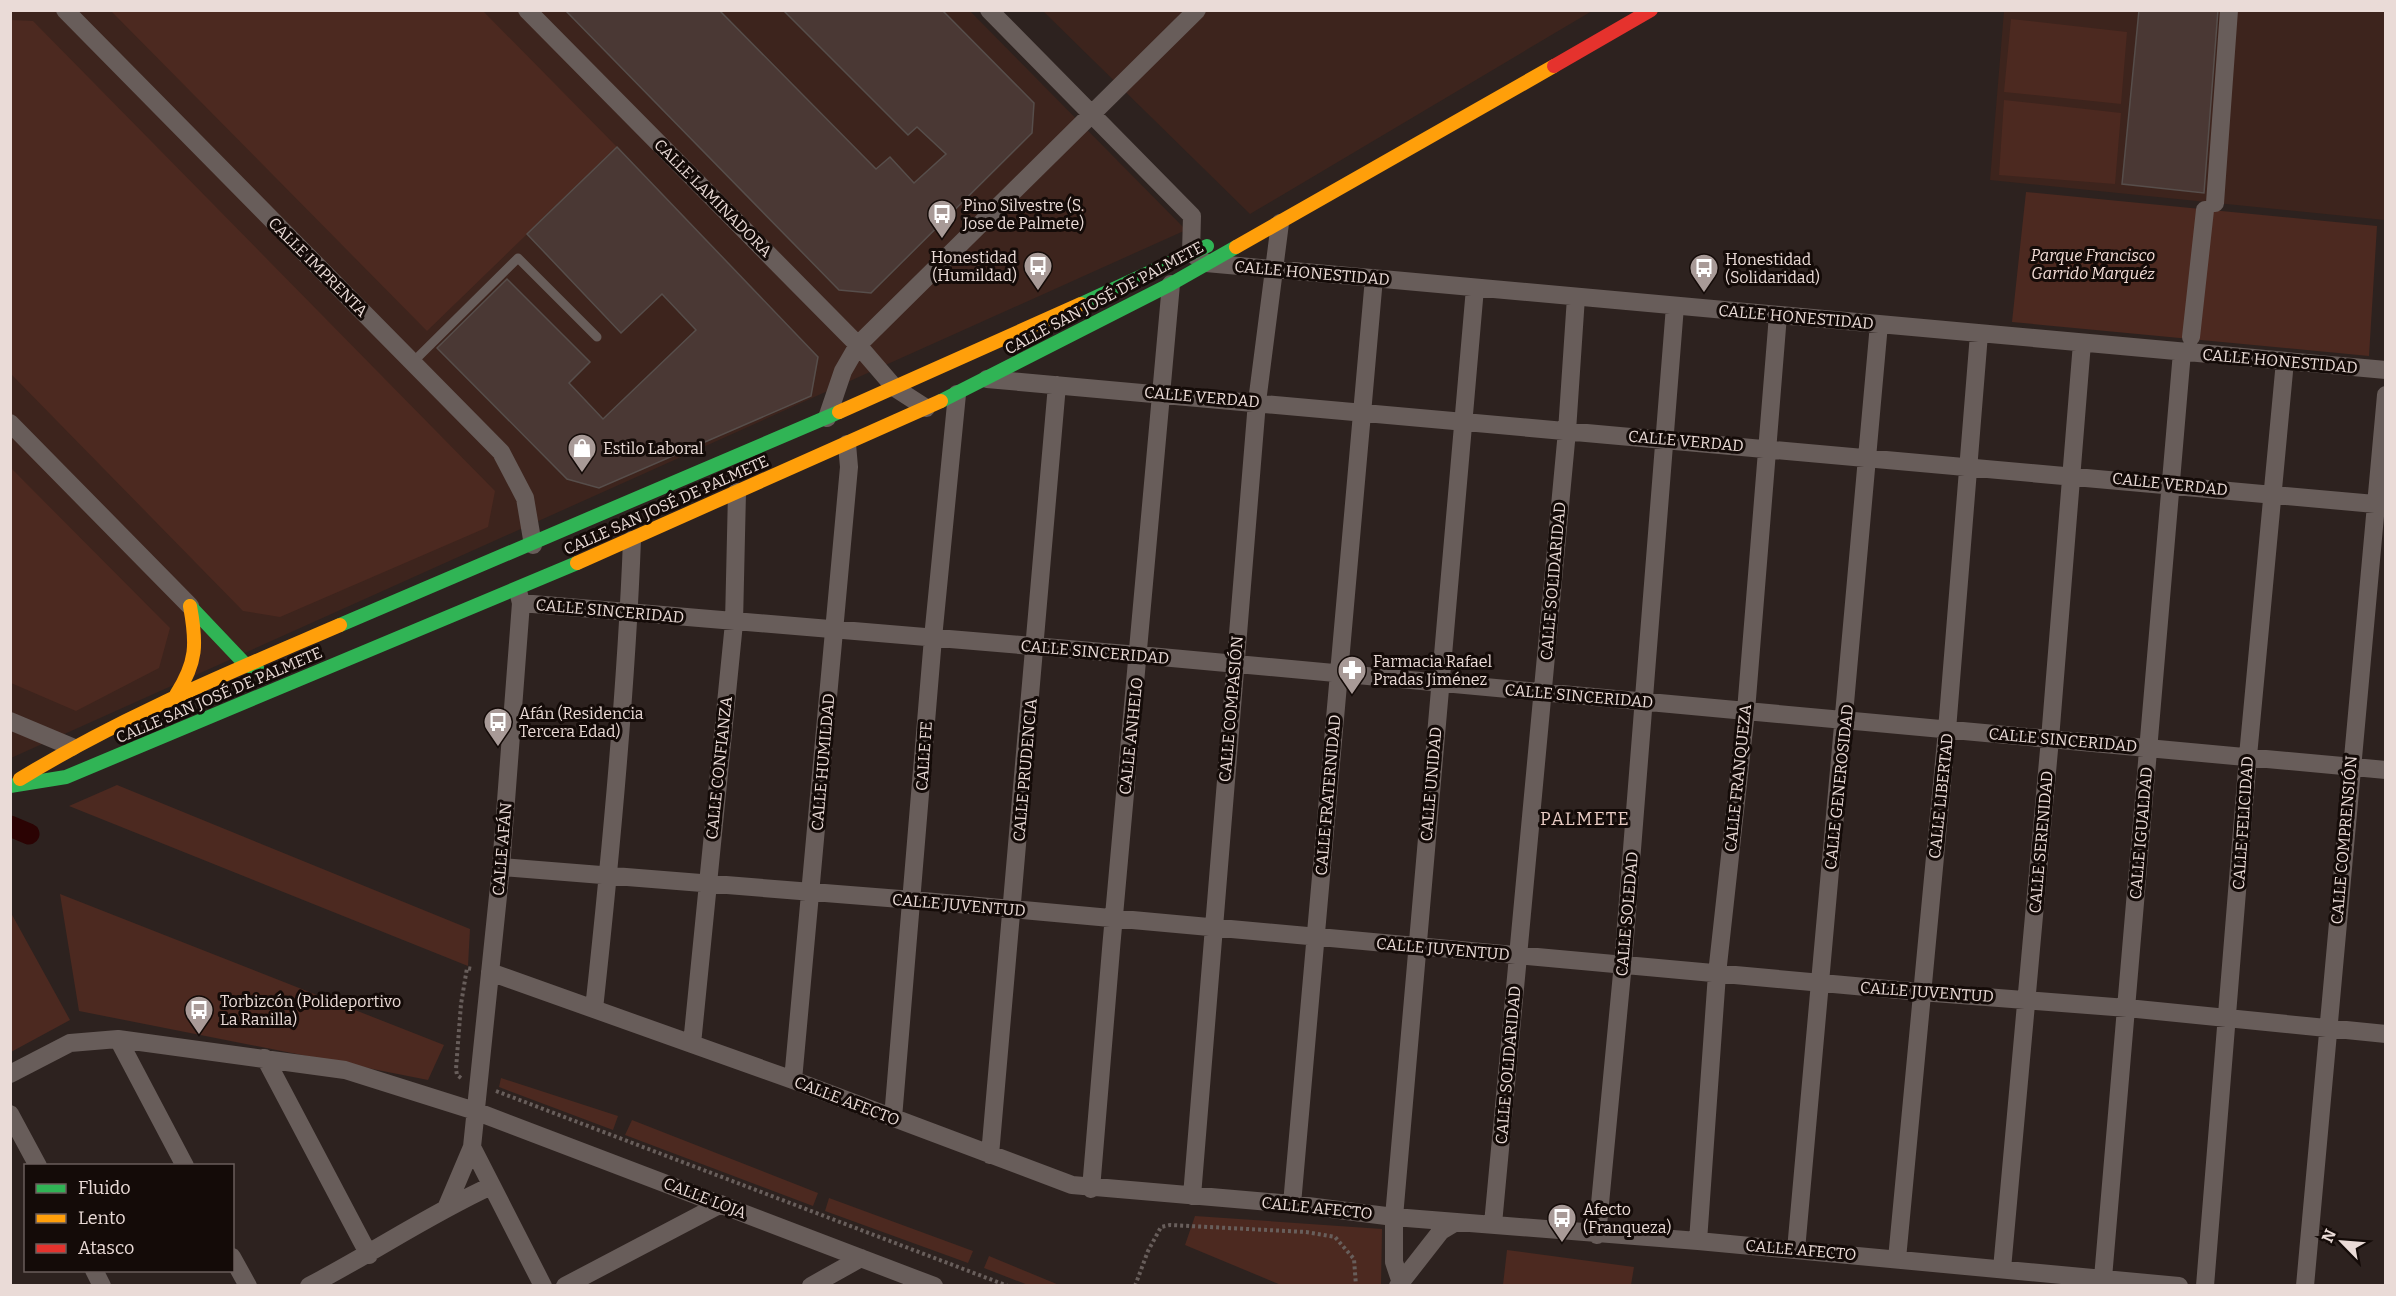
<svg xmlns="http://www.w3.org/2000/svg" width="2396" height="1296" font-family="Bitter,serif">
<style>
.built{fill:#3d241d}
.green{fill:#4c2920}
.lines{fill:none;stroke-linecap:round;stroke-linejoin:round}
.canal{stroke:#2b0303;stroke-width:21}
.building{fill:#4a3834;stroke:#574e4b;stroke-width:1.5}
.path{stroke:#685e5b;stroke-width:4;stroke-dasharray:3 3;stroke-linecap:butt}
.lane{stroke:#685d5a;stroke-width:9}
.street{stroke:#685d5a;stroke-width:18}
.fast{stroke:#30b455;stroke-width:14}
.slow{stroke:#ff9f0a;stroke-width:14}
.jam{stroke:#e5322d;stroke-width:14}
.labels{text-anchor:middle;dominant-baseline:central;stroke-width:6;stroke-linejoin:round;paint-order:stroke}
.street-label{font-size:16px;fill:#eadbd7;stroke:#140b08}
.poi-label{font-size:16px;fill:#eadbd7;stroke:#140b08;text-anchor:start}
.park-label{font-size:16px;font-style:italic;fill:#f4ded8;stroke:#140b08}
.neighbourhood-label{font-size:18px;letter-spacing:1.5px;fill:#e9ccc4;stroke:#140b08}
</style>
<rect width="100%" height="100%" fill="#2d221f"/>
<path class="built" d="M10,11H970L1186,230L11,758Z
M1043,11H1592L1250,214Z
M2004,11H2385V220L1990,180Z"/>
<path class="green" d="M111,11H483L617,147L427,331Z
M2011,19L2127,32L2121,104L2004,92Z
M11,20L33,21L495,491L488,527L280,617L243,611L11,374Z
M2004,100L2121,113L2115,184L1999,175Z
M2026,192L2377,226L2369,356L2012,322Z
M10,467L170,628L159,668L76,711L11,683Z
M117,785L470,929L468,966L69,806Z
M60,894L444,1045L428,1080L79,1011Z
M11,913L70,1020L11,1052H10Z
M501,1078L618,1116L613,1130L499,1087Z
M632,1120L818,1193L813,1206L625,1135Z
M829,1198L973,1251L968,1263L825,1211Z
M1195,1216L1382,1229L1381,1285H1281L1185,1245Z
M1507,1250L1634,1267L1631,1285H1503Z
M989,1256L1059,1285H1028L984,1268Z"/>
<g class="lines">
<path class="canal" d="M10,826L29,834"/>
</g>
<path class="building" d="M565,10H719L876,169L890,157L914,183L946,154L917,127L908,135L783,10H942L1034,103L1032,133L871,293L839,290Z
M2139,10H2218L2204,193L2122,184Z
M617,147L818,357L811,396L599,488L567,479L437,348L507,279L590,362L569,383L603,419L696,330L662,294L621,333L527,234Z"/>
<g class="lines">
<path class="path" d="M461,1078L457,1075L456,1069L461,1004L467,968L473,969
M496,1091L1008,1286
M1135,1286L1148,1251L1161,1227L1170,1225L1306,1232L1335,1237L1354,1259L1356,1286"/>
<path class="lane" d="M413,362L518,258L597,337"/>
<path class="street" d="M65,10L501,452L525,498L533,545
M527,10L858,345L895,388L926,408
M989,10L1192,216L1191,253L1206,263L2386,370
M2215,203L2229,10
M2191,337L2205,210
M987,379L2386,505
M827,418L843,371L858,345L1197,10
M10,423L190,606
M521,603L1139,655L2386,770
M10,721L72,747
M501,867L913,900L1921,992L2127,1008L2386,1034
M490,972L793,1080L1072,1185L1292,1204L1394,1217L1698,1241L2179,1286
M594,1009C611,853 626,696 632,540
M118,1039L185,1166
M692,1044L734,623L737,492
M265,1058L369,1255
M10,1074L70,1043L118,1039L345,1070L475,1111L934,1286
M793,1080L849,467L847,444
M10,1114L38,1166
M893,1118L933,638L957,394
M472,1147L543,1286
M990,1155L1057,385
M1091,1189C1115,887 1144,585 1171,284
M1192,1196L1257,402L1280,223
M1292,1204L1374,278
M447,1206L472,1147L501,867L521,603L518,591
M1493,1224L1567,431L1576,297
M1597,1235L1623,963L1675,306
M1698,1241L1717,974L1746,711L1778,315
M1796,1250L1879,324
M232,1257L248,1286
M1897,1259L1947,730L1979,334
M2002,1269L2050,739L2082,343
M94,1270L102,1286
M2103,1278L2182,352
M1400,1280L1394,1262V1217L1475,288
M309,1286C371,1254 428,1215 491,1186
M565,1286L721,1204
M811,1286L861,1258
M1398,1286L1441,1231L1456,1222
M2205,1286L2248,756L2285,361
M2305,1286L2386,395"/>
<path class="fast" d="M1081,304L1207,246
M941,401L1171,284L1236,247
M190,606L245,664L258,670
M340,625L839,412
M10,786L66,777L577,563"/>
<path class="slow" d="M1236,247L1554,66
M839,412L1081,304
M577,563L941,401
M176,695C197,662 197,644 190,606
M20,779C121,717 231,672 340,625"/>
<path class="jam" d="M1554,66L1651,10"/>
</g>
<defs>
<g id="bus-pin" transform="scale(1.5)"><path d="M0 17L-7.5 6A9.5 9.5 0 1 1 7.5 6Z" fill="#a89a97" stroke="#140b08"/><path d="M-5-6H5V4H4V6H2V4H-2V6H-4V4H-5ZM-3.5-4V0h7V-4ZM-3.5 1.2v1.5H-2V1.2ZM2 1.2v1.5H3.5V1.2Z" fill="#fff"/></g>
<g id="shop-pin" transform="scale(1.5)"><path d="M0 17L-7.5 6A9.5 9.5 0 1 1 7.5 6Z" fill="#a89a97" stroke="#140b08"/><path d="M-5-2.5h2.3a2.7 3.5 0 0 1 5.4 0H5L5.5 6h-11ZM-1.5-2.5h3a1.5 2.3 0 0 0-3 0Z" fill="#fff"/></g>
<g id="pharmacy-pin" transform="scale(1.5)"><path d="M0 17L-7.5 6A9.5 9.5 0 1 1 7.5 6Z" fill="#a89a97" stroke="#140b08"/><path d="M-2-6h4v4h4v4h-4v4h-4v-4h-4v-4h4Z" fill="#fff"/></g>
</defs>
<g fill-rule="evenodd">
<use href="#bus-pin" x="942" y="214"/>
<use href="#bus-pin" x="1038" y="266"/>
<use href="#bus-pin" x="1704" y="268"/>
<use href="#shop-pin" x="582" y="448"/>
<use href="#pharmacy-pin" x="1352" y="670"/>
<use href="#bus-pin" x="498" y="722"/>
<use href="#bus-pin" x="199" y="1010"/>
<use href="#bus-pin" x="1562" y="1218"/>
</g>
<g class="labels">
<g class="street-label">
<text transform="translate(713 198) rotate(45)">CALLE LAMINADORA</text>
<text transform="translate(318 267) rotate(45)">CALLE IMPRENTA</text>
<text transform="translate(1312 273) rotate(5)">CALLE HONESTIDAD</text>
<text transform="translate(1104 298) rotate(-28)">CALLE SAN JOSÉ DE PALMETE</text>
<text transform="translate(1796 317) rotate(5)">CALLE HONESTIDAD</text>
<text transform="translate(2280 361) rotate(5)">CALLE HONESTIDAD</text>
<text transform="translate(1202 397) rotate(5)">CALLE VERDAD</text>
<text transform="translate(1686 441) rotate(5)">CALLE VERDAD</text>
<text transform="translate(2170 484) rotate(6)">CALLE VERDAD</text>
<text transform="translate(666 505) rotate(-24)">CALLE SAN JOSÉ DE PALMETE</text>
<text transform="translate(1553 581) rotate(-85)">CALLE SOLIDARIDAD</text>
<text transform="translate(610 611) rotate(5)">CALLE SINCERIDAD</text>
<text transform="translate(1095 652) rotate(5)">CALLE SINCERIDAD</text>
<text transform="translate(219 695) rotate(-23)">CALLE SAN JOSÉ DE PALMETE</text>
<text transform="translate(1579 696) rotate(5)">CALLE SINCERIDAD</text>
<text transform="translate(1231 709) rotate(-85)">CALLE COMPASIÓN</text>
<text transform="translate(1131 736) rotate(-84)">CALLE ANHELO</text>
<text transform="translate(2063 740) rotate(5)">CALLE SINCERIDAD</text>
<text transform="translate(924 756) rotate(-86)">CALLE FE</text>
<text transform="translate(823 762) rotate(-85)">CALLE HUMILDAD</text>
<text transform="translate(719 768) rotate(-84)">CALLE CONFIANZA</text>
<text transform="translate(1025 770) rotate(-85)">CALLE PRUDENCIA</text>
<text transform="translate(1738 778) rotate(-84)">CALLE FRANQUEZA</text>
<text transform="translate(1431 784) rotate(-85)">CALLE UNIDAD</text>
<text transform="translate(1839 787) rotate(-84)">CALLE GENEROSIDAD</text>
<text transform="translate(1328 795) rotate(-85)">CALLE FRATERNIDAD</text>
<text transform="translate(1941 796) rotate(-84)">CALLE LIBERTAD</text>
<text transform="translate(2243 823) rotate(-86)">CALLE FELICIDAD</text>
<text transform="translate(2141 833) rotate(-85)">CALLE IGUALDAD</text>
<text transform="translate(2344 840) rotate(-85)">CALLE COMPRENSIÓN</text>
<text transform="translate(2041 842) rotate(-85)">CALLE SERENIDAD</text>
<text transform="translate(502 849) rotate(-85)">CALLE AFÁN</text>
<text transform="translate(959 905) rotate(5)">CALLE JUVENTUD</text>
<text transform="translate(1627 914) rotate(-85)">CALLE SOLEDAD</text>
<text transform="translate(1443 949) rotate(5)">CALLE JUVENTUD</text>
<text transform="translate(1927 992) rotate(4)">CALLE JUVENTUD</text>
<text transform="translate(1508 1065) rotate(-85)">CALLE SOLIDARIDAD</text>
<text transform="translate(847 1101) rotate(21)">CALLE AFECTO</text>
<text transform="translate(705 1198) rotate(21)">CALLE LOJA</text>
<text transform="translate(1317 1208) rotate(6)">CALLE AFECTO</text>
<text transform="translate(1801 1250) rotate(5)">CALLE AFECTO</text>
</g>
<g class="poi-label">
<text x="963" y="205">Pino Silvestre (S.<tspan x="963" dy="18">Jose de Palmete)</tspan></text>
<text x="1017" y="257" text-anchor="end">Honestidad<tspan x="1017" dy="18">(Humildad)</tspan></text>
<text x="1725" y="259">Honestidad<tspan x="1725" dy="18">(Solidaridad)</tspan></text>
<text x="603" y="448">Estilo Laboral</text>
<text x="1373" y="661">Farmacia Rafael<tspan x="1373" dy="18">Pradas Jiménez</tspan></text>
<text x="519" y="713">Afán (Residencia<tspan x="519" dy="18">Tercera Edad)</tspan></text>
<text x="220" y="1001">Torbizcón (Polideportivo<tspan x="220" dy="18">La Ranilla)</tspan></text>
<text x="1583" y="1209">Afecto<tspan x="1583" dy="18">(Franqueza)</tspan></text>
</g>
<g class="park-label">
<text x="2093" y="255">Parque Francisco<tspan x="2093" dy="18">Garrido Marquéz</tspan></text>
</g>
<g class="neighbourhood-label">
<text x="1585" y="819">PALMETE</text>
</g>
</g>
<rect width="2396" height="1296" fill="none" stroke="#eadbd7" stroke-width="24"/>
<rect x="24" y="1164" width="210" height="108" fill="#140b08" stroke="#6a5e5b" stroke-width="1.5"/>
<rect x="36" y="1184" width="30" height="9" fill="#30b455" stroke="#6a5e5b" stroke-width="1.5"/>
<text x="78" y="1194" font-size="18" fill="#eadbd7">Fluido</text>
<rect x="36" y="1214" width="30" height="9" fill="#ff9f0a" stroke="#6a5e5b" stroke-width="1.5"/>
<text x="78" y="1224" font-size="18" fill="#eadbd7">Lento</text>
<rect x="36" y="1244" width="30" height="9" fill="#e5322d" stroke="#6a5e5b" stroke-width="1.5"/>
<text x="78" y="1254" font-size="18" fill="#eadbd7">Atasco</text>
<g transform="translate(2342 1242) rotate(295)" stroke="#140b08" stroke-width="4.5" paint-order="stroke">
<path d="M0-4.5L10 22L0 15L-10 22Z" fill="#eadbd7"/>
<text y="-9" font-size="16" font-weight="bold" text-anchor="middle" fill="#eadbd7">N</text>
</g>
</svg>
